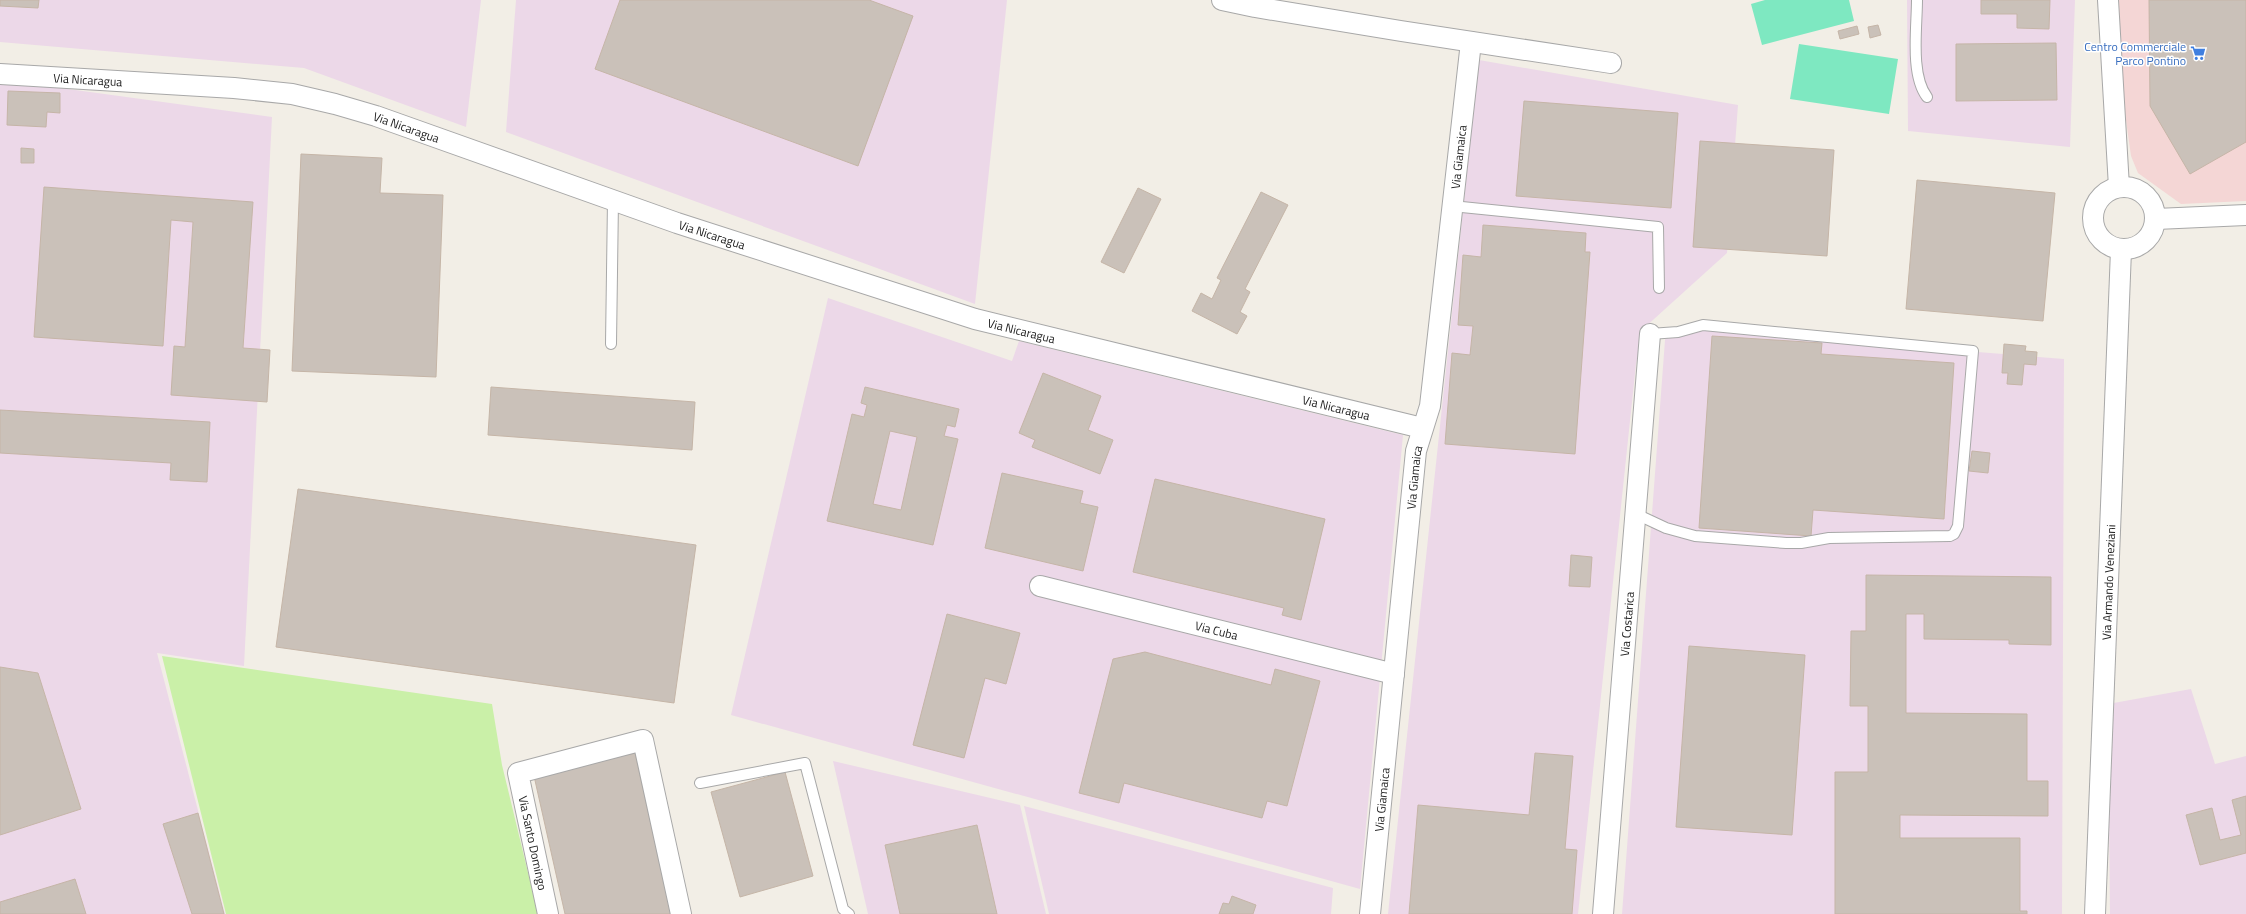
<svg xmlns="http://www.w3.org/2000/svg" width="2246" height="914" font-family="'Titillium Web',sans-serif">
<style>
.commercial{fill:#f4d6d5}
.industrial{fill:#ecd8e8}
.grass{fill:#caf0a8}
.pitch{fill:#7ee8c1}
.building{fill:#cac1b9;stroke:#c5b5a7;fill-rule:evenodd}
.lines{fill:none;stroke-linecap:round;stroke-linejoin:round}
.lane-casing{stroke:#a8a8a8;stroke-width:12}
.street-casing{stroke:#a8a8a8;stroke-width:22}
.lane{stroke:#fff;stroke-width:10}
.street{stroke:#fff;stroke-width:20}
.labels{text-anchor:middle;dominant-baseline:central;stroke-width:3;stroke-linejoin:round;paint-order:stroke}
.shop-label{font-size:12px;fill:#366cbe;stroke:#fff;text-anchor:end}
.street-label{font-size:12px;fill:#212121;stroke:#fff}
</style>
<rect width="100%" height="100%" fill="#f2eee6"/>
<path class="commercial" d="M2118,0H2246V201L2181,204L2138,173L2131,156L2124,106Z"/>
<path class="industrial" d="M0,0H481L466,127L304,68L0,42Z
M516,0H1007L975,304L506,132Z
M1907,0H2075L2070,147L1908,131Z
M1479,60L1738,105L1727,253L1643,329L1636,364L1578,914H1388Z
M0,83L46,86L272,117L244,666L157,653L225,914H0Z
M828,298L1012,361L1019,341L1403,435L1360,889L731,715Z
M1666,327L2064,359L2062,914H1622Z
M2191,689L2215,764L2246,756V914H2110L2108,704Z
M833,761L1020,805L1046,914H868Z
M1024,806L1333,888L1331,914H1049Z"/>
<path class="grass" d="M162,656L492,704L502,765L538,914H226Z"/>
<path class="pitch" d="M1765,0H1849L1854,21L1762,45L1751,4Z
M1799,44L1898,59L1889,114L1790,99Z"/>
<path class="building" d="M0,0H39L38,8L0,6Z
M620,0H869L913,16L858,166L595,69Z
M1981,0H2050L2049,29L2017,28V14H1981Z
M2149,0H2246V142L2190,174L2150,106Z
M1878,25L1881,35L1870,38L1868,27Z
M1857,26L1859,34L1840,39L1838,31Z
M2056,43L2057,100L1956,101V44Z
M8,91L60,93V113L47,112L46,127L7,125Z
M1524,101L1678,113L1671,208L1516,196Z
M1700,141L1834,150L1827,256L1693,247Z
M21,148L34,149V163H21Z
M301,154L382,158L380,193L443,195L436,377L292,371Z
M1917,180L2055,193L2043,321L1906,309Z
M44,187L253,202L243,348L270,350L267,402L171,395L174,346L185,347L193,222L171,220L163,346L34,337Z
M1138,188L1161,199L1124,273L1101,262Z
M1261,192L1288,205L1245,289L1250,292L1240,312L1247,316L1237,334L1192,311L1201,293L1212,299L1221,280L1217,278Z
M1483,225L1586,233L1585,252H1590L1575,454L1445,444L1452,353L1470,355L1473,326L1458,325L1463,255L1481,257Z
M1712,336L1822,343L1821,354L1954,363L1944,519L1813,510L1811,536L1699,528Z
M2004,344L2026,346L2025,351L2037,352L2036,365L2024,364L2022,385L2007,384L2008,373H2002Z
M1043,373L1101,396L1088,430L1113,440L1100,474L1032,447L1035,440L1019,433Z
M491,387L695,402L692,450L488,435Z
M865,387L959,409L955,427L947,425L944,436L958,439L933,545L827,521L852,414L864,417L867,405L861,403ZM890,431L917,437L901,510L873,504Z
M0,410L210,422L207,482L170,480L171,463L0,453Z
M1972,451L1990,453L1988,473L1969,471Z
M1002,473L1083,491L1080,503L1098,507L1083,571L985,548Z
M1155,479L1325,519L1301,620L1282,615L1284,608L1133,572Z
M298,489L696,545L674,703L276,647Z
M1571,555L1592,557L1590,587L1569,586Z
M1866,575L2051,577V645L2009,644V640L1924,639V614H1906V713L2027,714V781H2048V816L1900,815V838H2020V911H2027V914H1835V772H1868V706H1850L1851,631H1866Z
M947,614L1020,633L1006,684L985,678L964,758L913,745Z
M1689,646L1805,655L1792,835L1676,827Z
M1145,652L1271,685L1275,669L1320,681L1287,806L1267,801L1262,818L1124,783L1119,803L1079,793L1113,659Z
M0,667L38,673L81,809L0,835Z
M635,753L671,914H565L534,776Z
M1535,753L1573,756L1565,849L1577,850L1572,914H1409L1418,805L1529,815Z
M785,772L813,876L740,897L711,792Z
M2246,796V853L2200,865L2186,815L2212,808L2220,840L2241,835L2232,800Z
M198,813L224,914H192L163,824Z
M977,825L997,914H900L885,845Z
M75,879L86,914H0V902Z
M1232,896L1256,905L1253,914H1219L1223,903L1229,904Z"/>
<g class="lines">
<g class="lane-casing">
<path id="lane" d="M1917,0C1917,27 1910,75 1927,97
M1452,206L1658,227L1659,288
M611,344L613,200
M1636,514L1666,528L1695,536L1786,543H1801L1829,538L1950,536L1954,534L1958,526L1973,351L1703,325L1678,332L1650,334
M700,783L805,763L843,909L849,914"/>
</g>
<g class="street-casing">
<g id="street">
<path d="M1222,0L1255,7L1401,31L1611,63"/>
<path d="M2108,0L2119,187"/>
<path id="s1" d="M0,74L234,88L292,94L335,104L376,116L677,223L975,319L1422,428"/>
<circle cx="2124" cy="218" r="31"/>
<path d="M2156,219L2246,215"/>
<path id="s2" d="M1040,586L1394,674"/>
<path d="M548,914L518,773L643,740L681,914"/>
<path id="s3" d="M1370,914L1416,451L1430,406L1471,42"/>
<path id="s4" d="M1603,914L1650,334"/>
<path id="s5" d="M2095,914L2121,250"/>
</g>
</g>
<use href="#lane" class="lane"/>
<use href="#street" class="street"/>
</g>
<defs>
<g id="supermarket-bare" transform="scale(1.2)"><path d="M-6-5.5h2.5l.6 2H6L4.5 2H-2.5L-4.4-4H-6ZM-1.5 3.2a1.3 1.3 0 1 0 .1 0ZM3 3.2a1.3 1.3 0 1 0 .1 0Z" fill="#3f7fe0" stroke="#fff" stroke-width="2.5" paint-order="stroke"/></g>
</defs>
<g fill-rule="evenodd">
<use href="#supermarket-bare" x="2198" y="53"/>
</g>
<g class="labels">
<g class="shop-label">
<text x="2186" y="46">Centro Commerciale<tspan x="2186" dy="14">Parco Pontino</tspan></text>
</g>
<g class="street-label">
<text stroke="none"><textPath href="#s1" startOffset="88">Via Nicaragua</textPath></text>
<text stroke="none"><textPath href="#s1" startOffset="412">Via Nicaragua</textPath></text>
<text stroke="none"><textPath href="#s3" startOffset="763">Via Giamaica</textPath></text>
<text stroke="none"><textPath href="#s1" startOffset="736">Via Nicaragua</textPath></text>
<text stroke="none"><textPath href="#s1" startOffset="1060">Via Nicaragua</textPath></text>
<text stroke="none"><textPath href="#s1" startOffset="1384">Via Nicaragua</textPath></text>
<text stroke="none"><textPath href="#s3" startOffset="439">Via Giamaica</textPath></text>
<text stroke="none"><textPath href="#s5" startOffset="332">Via Armando Veneziani</textPath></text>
<text stroke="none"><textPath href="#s4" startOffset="291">Via Costarica</textPath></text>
<text stroke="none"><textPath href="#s2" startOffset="182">Via Cuba</textPath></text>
<text stroke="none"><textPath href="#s3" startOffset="115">Via Giamaica</textPath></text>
<text transform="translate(533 843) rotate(78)">Via Santo Domingo</text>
</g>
</g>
</svg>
